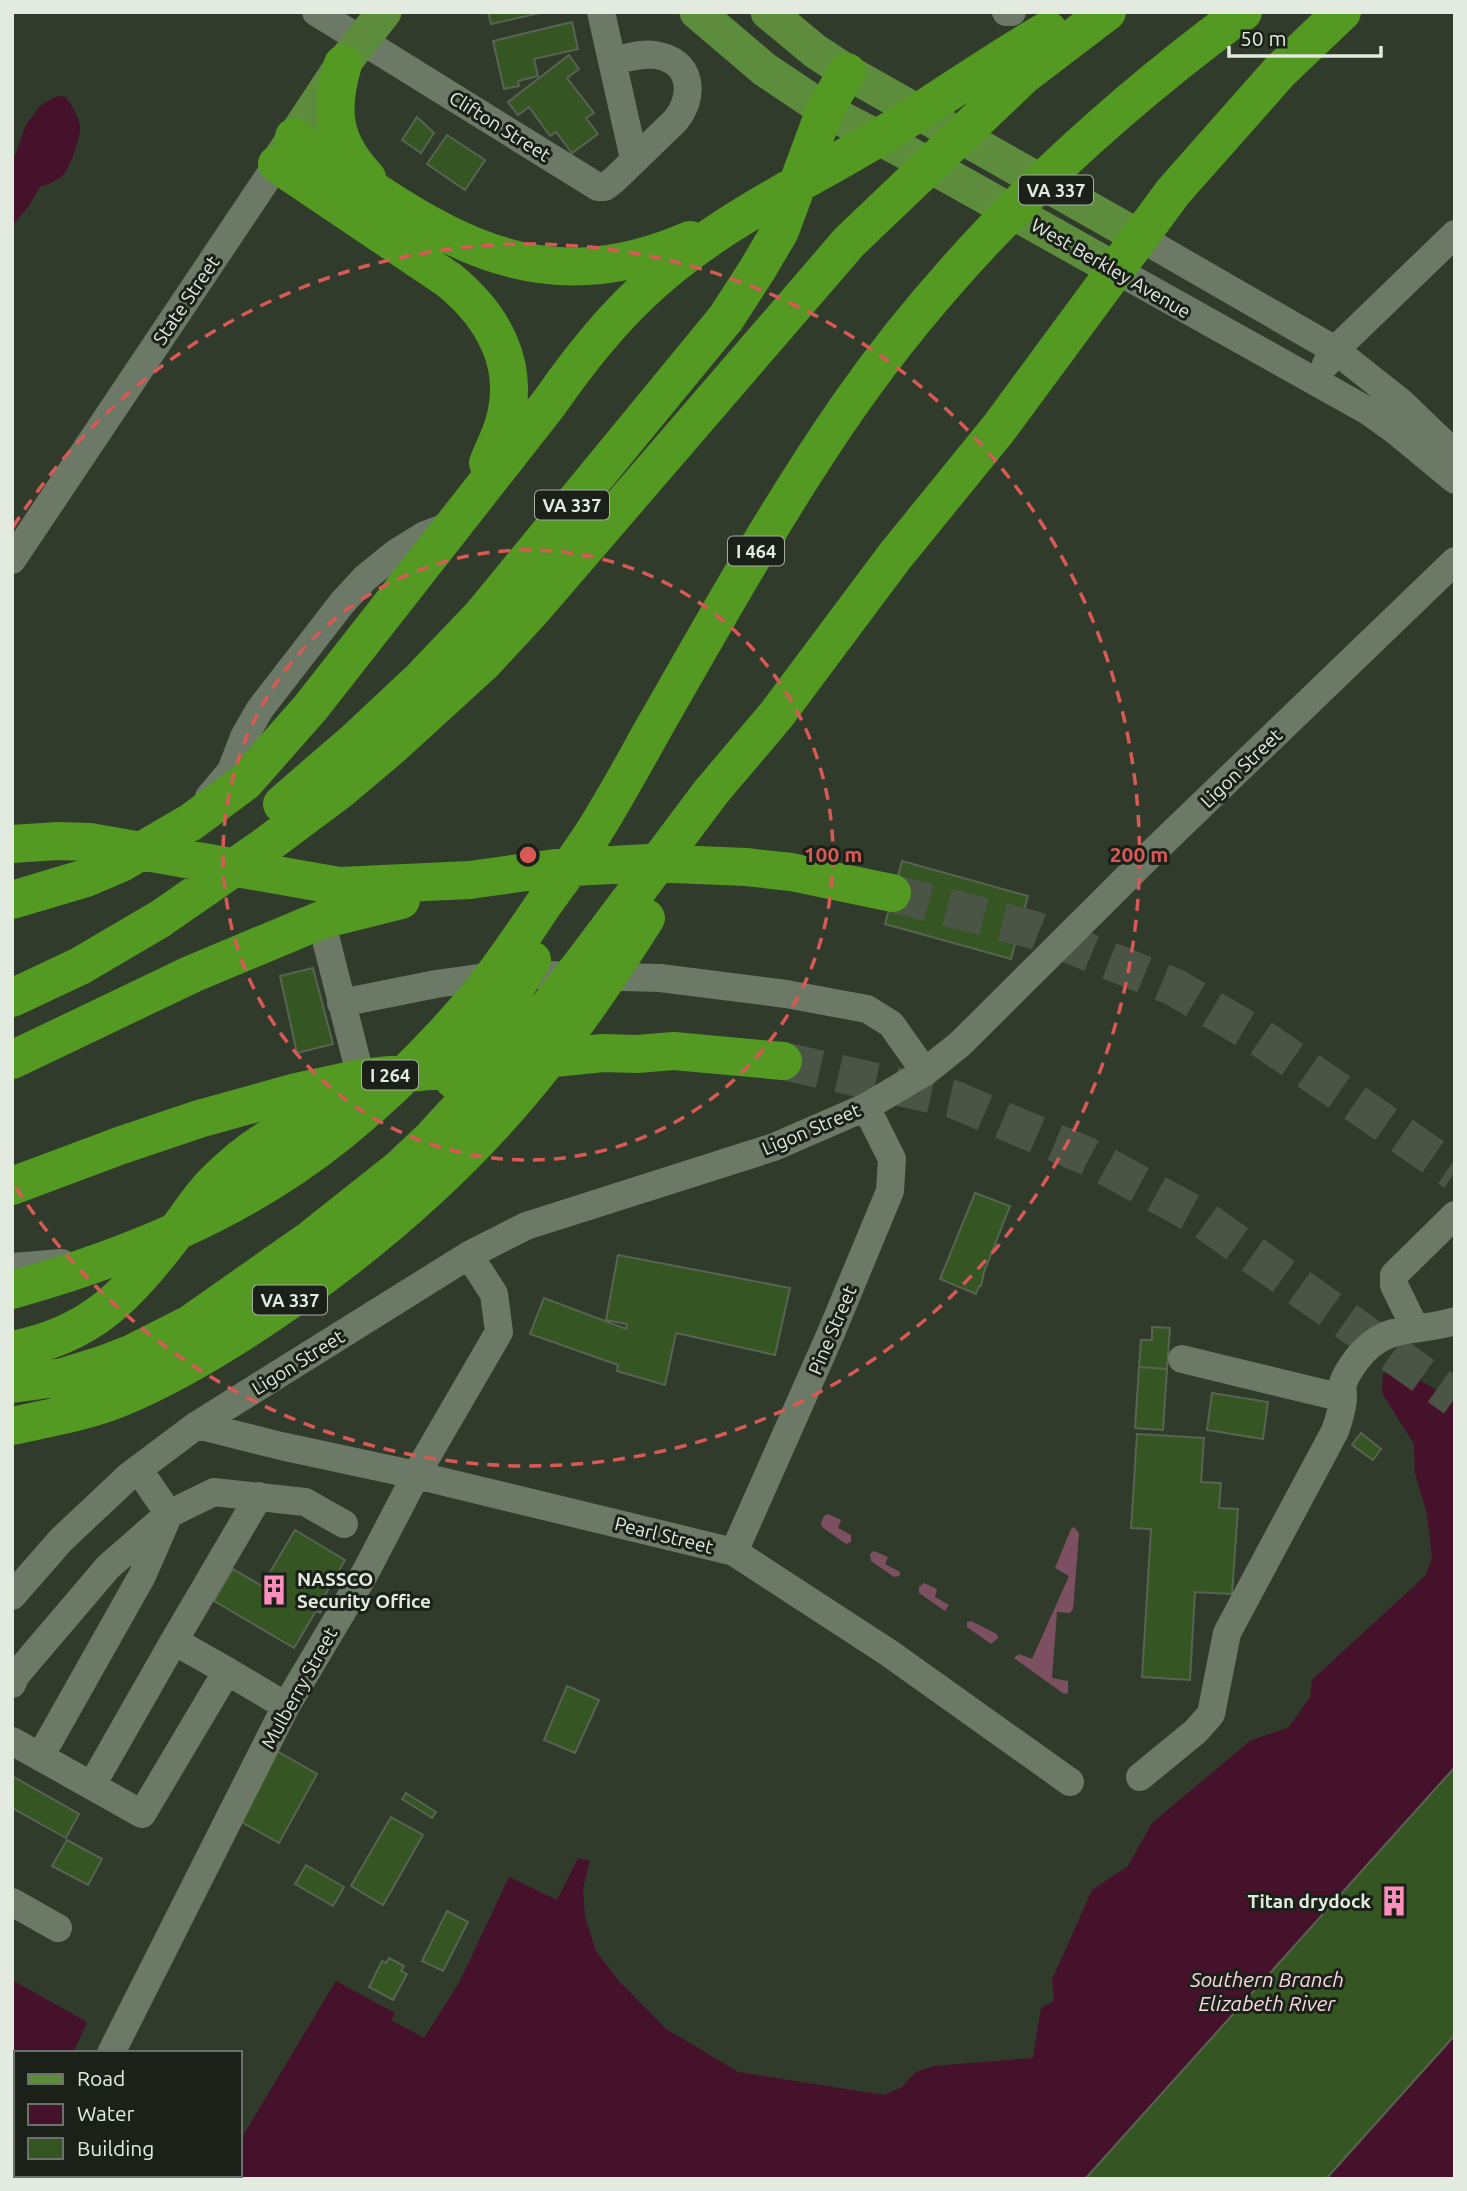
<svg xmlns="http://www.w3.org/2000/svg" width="1467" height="2191" font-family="Ubuntu,sans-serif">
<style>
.green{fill:#7d5061}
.water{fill:#46112a}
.building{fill:#355523;stroke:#576452;stroke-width:2}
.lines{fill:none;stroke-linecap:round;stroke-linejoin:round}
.highway-tunnel{stroke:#4b5546;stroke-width:38;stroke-dasharray:38 19;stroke-linecap:butt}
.minor{stroke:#6c7966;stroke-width:28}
.major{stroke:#5d8c3d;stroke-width:35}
.highway{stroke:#539922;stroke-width:38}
.ring{fill:none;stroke:#d95956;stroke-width:3.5;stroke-dasharray:12 9}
.labels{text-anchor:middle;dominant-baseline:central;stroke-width:6;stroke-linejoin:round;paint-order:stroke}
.shield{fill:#1b2119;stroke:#a7aea4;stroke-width:2}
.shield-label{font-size:18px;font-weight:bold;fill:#e3ebe0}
.street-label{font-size:19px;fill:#e3ebe0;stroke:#1b2119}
.poi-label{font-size:19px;font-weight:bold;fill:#e3ebe0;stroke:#1b2119;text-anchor:start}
.water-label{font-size:21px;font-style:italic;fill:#fcd6e3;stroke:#1b2119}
.centre{fill:#d95956;stroke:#1b2119;stroke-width:3.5}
.ring-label{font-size:21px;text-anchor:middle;font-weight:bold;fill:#d95956;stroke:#1b2119;stroke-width:6;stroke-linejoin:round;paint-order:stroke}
</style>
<rect width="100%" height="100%" fill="#303b2b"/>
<path class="green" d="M828,1514L841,1520L838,1528L851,1535V1542L846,1544L822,1527L821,1523L824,1516Z
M1074,1527L1079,1533L1073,1609L1070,1613L1057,1612L1052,1678L1068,1681V1693L1064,1694L1014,1658L1019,1654L1032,1659L1069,1576L1055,1568L1071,1529Z
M874,1551L888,1557L885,1564L900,1572L899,1576L894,1577L871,1561L870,1554Z
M924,1583L937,1589L935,1597L949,1605L945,1611L919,1593V1587Z
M971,1621L997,1634L998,1638L991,1644L967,1627V1622Z"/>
<path class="water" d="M57,96L66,97C72,106 79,117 80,127C81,136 70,167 64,174C58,181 47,184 40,187L28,207L12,226V163L26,125L40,106Z
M1393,1370L1412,1376L1455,1401V2179H103L105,2175H240V2132L244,2134L336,1981L395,2013L391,2020L424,2038L459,1983L509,1877L557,1900L578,1858L590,1861L583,1888L585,1917L596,1951L618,1980L666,2029L738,2072L884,2095L902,2087L916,2072L934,2066L1033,2058L1041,2008L1054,2001L1052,1980L1092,1890L1128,1866L1152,1823L1250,1741L1289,1727L1310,1697L1312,1680L1426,1575L1432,1558L1427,1514L1415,1473L1414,1444L1382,1393L1383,1374Z
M12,1980L87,2022L73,2053H16V2158L12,2164Z"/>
<path class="building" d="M488,12H544L491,24Z
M572,22L578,49L534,59L538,76L518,81L519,86L504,89L493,41Z
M569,55L579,69L567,78L594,113L586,118L598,134L572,153L556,132L550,136L529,107L518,115L508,102Z
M417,117L434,133L421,153L402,140Z
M447,135L485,160L465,190L427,164Z
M902,861L1028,896L1011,959L885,924Z
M313,968L333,1044L297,1053L280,976Z
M975,1193L1010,1206L984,1272L981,1286H979L976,1294L940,1279Z
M618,1255L790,1288L775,1355L676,1333L665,1385L617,1371L618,1365L530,1334L544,1298L626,1329L627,1324L606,1320Z
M1152,1327L1170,1328L1167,1369L1139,1367L1141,1340H1152Z
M1139,1367L1167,1369L1163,1430L1135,1428Z
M1212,1393L1268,1402L1263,1439L1207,1430Z
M1361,1433L1381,1449L1373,1460L1352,1445Z
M1137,1434L1204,1438L1201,1482L1221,1483L1219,1508L1238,1509L1232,1594L1195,1592L1190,1680L1142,1677L1151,1529L1131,1528Z
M295,1530L345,1560L325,1595L329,1597L320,1613L316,1611L294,1648L214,1601L233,1569L262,1586Z
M567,1686L599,1700L575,1753L544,1740Z
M275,1750L317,1774L279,1843L236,1819Z
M1455,1767V2035L1326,2179H1085Z
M12,1776L79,1814L66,1838L12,1808Z
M406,1793L436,1812L432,1818L402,1799Z
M391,1817L423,1835L383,1905L351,1886Z
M67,1840L102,1859L88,1885L52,1866Z
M306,1865L344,1887L333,1906L295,1884Z
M447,1911L468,1922L443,1971L422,1961Z
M389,1958L404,1966L401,1971L407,1974L393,2000L369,1987L382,1961L386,1963Z"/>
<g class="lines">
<path class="highway-tunnel" d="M892,893L1034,930L1174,987L1261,1038L1455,1172
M783,1061L953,1099L1089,1157L1201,1218L1455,1398"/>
<path class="minor" d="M316,12L598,187H605L614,180L675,121C696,96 692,60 655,55C641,53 626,58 612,61
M601,12L634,159
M1006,12H1012
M1139,237L1335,350L1402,403L1455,454
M1116,270L1368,411L1397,432L1455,480
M1326,364L1335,350L1455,234
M12,560L277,164
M209,797L231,771L244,737L260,709L342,603L365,578L396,553L425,535L451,525
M321,920L361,1078
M341,1003L436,984L507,974L660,978L786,994L867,1009L891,1024L925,1072
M12,1267L62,1263
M1415,1328L1394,1285V1275L1455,1215
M1182,1359L1343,1398
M197,1425L281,1446L416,1475L734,1552L889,1653L1070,1782
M138,1469L169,1514L214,1492L305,1502L344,1524
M734,1552L831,1333L890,1191L892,1159L866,1107
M12,1596L61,1540L129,1476L197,1425L469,1255L526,1226L774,1147L866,1107L925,1072L960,1044L1156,849L1455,561
M227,1671L286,1706
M12,1684L16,1675L108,1567L164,1518
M12,1741L142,1814L227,1671L174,1641L259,1496
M40,1757L142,1576L169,1514
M1140,1777L1196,1731L1211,1714L1227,1633L1335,1431C1339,1420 1342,1410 1343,1399C1343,1394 1342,1388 1343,1383C1346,1374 1351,1367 1357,1359C1387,1321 1415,1334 1455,1321
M92,1785L174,1641
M12,1902L58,1928
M111,2053L286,1706L365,1573L416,1475L499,1332L494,1294L469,1255
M48,2179L49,2175"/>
<path class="major" d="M697,12L764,69L825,110L902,150L1116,270
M768,12L815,51L847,72L1139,237
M279,161L343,64L384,12"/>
<path class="highway" d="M343,64C329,111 333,142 367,178
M294,137C426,224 524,312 690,240
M277,164L449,280C493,316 521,365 504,423C500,437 493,450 488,463
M282,804L356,740L421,679L482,615L726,318L757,270L780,231L825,110L847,72
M12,844L58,841L90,842L339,886L470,880L555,868L649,863L746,867L791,872L892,893
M12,900L86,878L121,863L191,822L245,782L311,707L550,402C577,363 607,325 642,292C714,223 807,182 891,130C943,97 994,61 1048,30
M12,998L80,966L160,919L265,846L340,790L391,747L483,663L532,610L849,242L1023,76L1107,12
M12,1060L192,974L321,920L401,900
M454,1080L497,1019L532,960
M12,1186L119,1146L199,1119L296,1092L361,1078L603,1053L637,1054L674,1051L783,1061
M12,1290C129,1257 244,1210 339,1133C388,1093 435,1047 476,998C501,968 523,935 545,902C561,880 577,858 592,835C615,799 635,761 656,724C718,616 779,506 850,404C958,250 1093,123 1243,12
M12,1350C93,1335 128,1294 176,1232C188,1216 199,1199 212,1185C252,1143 302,1115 358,1102
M12,1384L63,1377L102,1365L133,1353L190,1324L311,1239L398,1170L432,1138L526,1036L588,956L711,792L777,714L895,556L999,428L1173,192L1280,71L1342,12
M12,1426C48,1418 86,1412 120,1398C180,1373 237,1337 290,1300C374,1241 453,1173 519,1095C567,1039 607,979 646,918"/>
</g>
<g class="ring">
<circle cx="528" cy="855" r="305"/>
<path d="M13 527A611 611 0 1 1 13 1183"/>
</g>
<defs>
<g id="building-bare" transform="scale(2.415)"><path d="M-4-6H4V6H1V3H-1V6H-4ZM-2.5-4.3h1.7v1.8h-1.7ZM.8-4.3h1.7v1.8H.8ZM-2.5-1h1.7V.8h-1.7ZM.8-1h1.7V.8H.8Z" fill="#fe8ebc" stroke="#1b2119" stroke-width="2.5" paint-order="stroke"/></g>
</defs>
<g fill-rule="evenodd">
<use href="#building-bare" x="274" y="1590"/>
<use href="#building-bare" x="1394" y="1901"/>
</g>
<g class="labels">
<g class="shield">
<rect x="1019" y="175.5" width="74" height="29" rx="5"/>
<rect x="535" y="490.5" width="74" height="29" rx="5"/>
<rect x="728" y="536.5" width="56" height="29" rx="5"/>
<rect x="362" y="1060.5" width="56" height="29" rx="5"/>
<rect x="253" y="1285.5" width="74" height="29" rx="5"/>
</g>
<g class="shield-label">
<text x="1056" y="190">VA 337</text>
<text x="572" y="505">VA 337</text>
<text x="756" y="551">I 464</text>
<text x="390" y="1075">I 264</text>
<text x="290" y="1300">VA 337</text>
</g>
<g class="street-label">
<text transform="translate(500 126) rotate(32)">Clifton Street</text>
<text transform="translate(1111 268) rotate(30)">West Berkley Avenue</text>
<text transform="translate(186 300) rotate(-56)">State Street</text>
<text transform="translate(1241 768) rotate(-44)">Ligon Street</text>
<text transform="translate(811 1129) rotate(-23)">Ligon Street</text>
<text transform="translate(832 1330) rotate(-67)">Pine Street</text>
<text transform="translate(298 1362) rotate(-32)">Ligon Street</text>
<text transform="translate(664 1535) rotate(14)">Pearl Street</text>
<text transform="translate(299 1688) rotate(-61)">Mulberry Street</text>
</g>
<g class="poi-label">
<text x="297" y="1579">NASSCO<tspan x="297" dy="22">Security Office</tspan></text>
<text x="1371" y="1901" text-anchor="end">Titan drydock</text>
</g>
<g class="water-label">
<text x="1267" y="1979">Southern Branch<tspan x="1267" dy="24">Elizabeth River</tspan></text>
</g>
</g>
<circle cx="528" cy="855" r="10" class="centre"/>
<g class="ring-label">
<text x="833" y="862">100 m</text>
<text x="1139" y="862">200 m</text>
</g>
<rect width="1467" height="2191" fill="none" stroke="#e3ebe0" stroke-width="28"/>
<rect x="14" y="2051" width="228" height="126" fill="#1b2119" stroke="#6b7269" stroke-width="2"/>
<rect x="28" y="2074" width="35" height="10" fill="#5d8c3d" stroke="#6b7269" stroke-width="2"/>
<text x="77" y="2086" font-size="21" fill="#e3ebe0">Road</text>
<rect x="28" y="2104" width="35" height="21" fill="#46112a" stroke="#6b7269" stroke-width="2"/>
<text x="77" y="2121" font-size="21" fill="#e3ebe0">Water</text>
<rect x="28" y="2138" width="35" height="21" fill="#355523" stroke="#6b7269" stroke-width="2"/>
<text x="77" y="2156" font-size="21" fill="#e3ebe0">Building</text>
<path d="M1229 46v10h152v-10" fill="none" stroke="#e3ebe0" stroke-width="3.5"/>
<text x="1240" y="46" font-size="21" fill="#e3ebe0" stroke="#1b2119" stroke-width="5" paint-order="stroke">50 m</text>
</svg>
